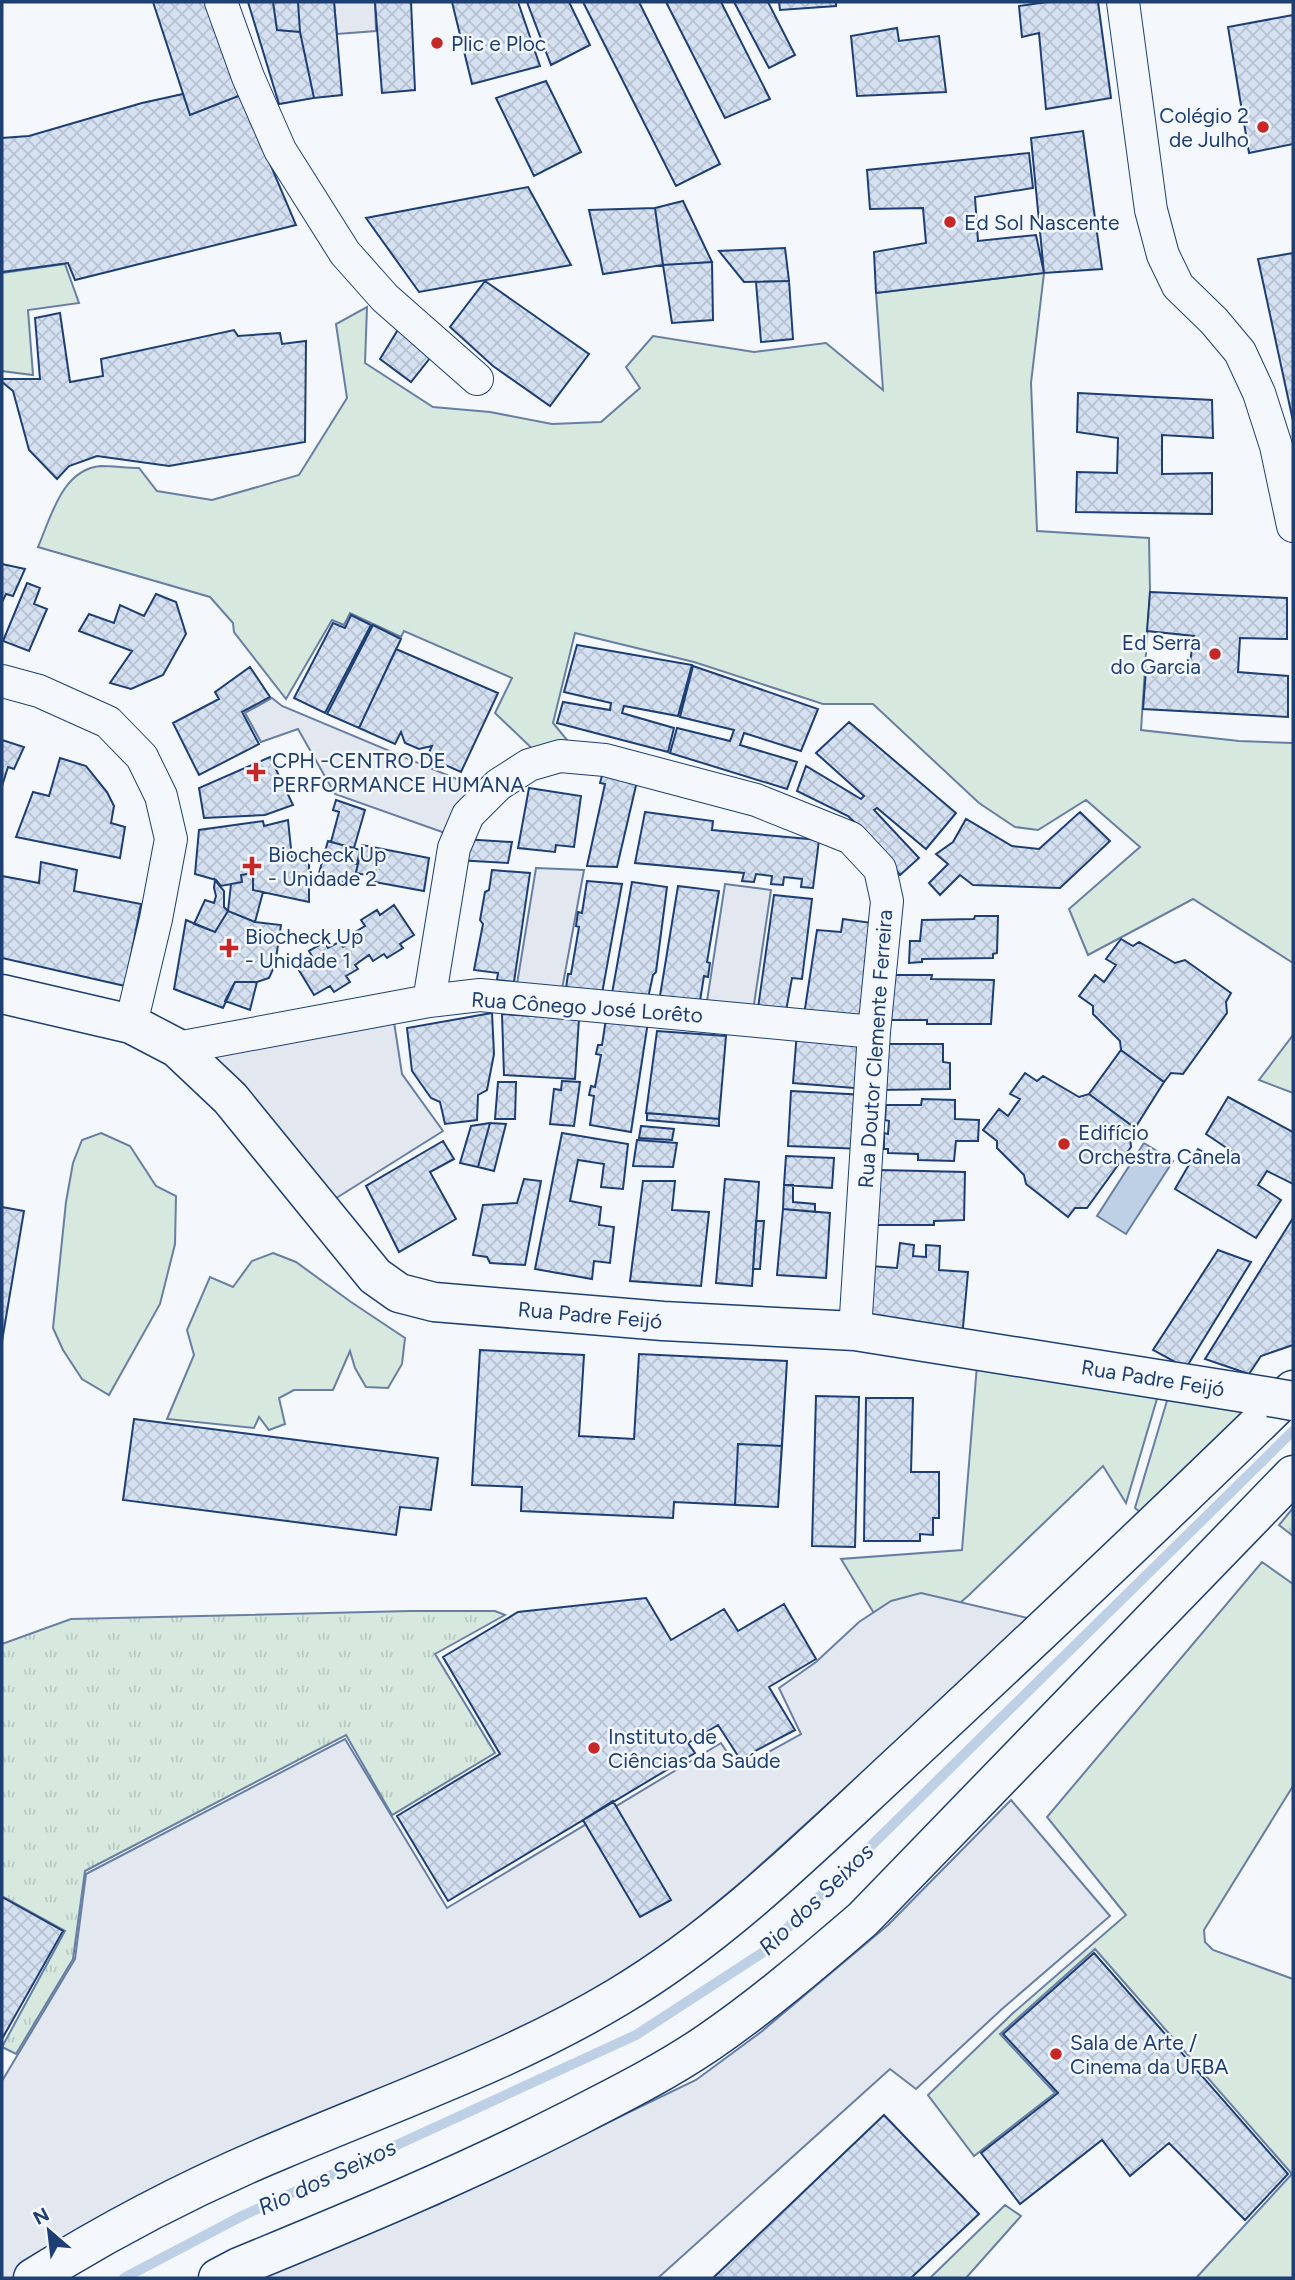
<svg xmlns="http://www.w3.org/2000/svg" width="1295" height="2280" font-family="Figtree,sans-serif">
<style>
.green{fill:#d7e8df;stroke:#687fa3;stroke-width:2}
.park{fill:url(#park-tufts);stroke:#687fa3;stroke-width:2}
.parking{fill:#e3e8f0;stroke:#687fa3;stroke-width:2}
.water{fill:#bed0e5;stroke:#687fa3;stroke-width:2}
.lines{fill:none;stroke-linecap:round;stroke-linejoin:round}
.stream{stroke:#bed0e5;stroke-width:10}
.building{fill:url(#building-cross-hatch);stroke:#1d3f73;stroke-width:2}
.street-casing{stroke:#1d3f73;stroke-width:34}
.secondary-casing{stroke:#1d3f73;stroke-width:41}
.primary-casing{stroke:#1d3f73;stroke-width:41}
.street{stroke:#f4f7fb;stroke-width:32}
.secondary{stroke:#f4f7fb;stroke-width:38}
.primary{stroke:#f4f7fb;stroke-width:38}
.secondary-bridge-casing{stroke:#1d3f73;stroke-width:41;stroke-linecap:butt}
.secondary-bridge{stroke:#f4f7fb;stroke-width:38}
.poi-dot{fill:#c62828;stroke:#f4f7fb;stroke-width:2.5}
.labels{text-anchor:middle;dominant-baseline:central;stroke-width:5;stroke-linejoin:round;paint-order:stroke}
.poi-label{font-size:21px;fill:#1d3f73;stroke:#f4f7fb;text-anchor:start}
.street-label{font-size:21px;fill:#1d3f73;stroke:#f4f7fb}
.water-label{font-size:23px;font-style:italic;fill:#1d3f73;stroke:#f4f7fb}
</style>
<defs>
<pattern id="park-tufts" width="24" height="20" patternUnits="userSpaceOnUse" patternTransform="scale(1.75)"><rect width="24" height="20" fill="#d7e8df"/><path d="M3 7l-1-3M5 7V3M7 7l1-3M15 17l-1-3M17 17v-4M19 17l1-3" fill="none" stroke="#b8c8c3"/></pattern>
<pattern id="building-cross-hatch" width="8" height="8" patternUnits="userSpaceOnUse" patternTransform="scale(1.75)"><rect width="8" height="8" fill="#d5e0f0"/><path d="M0 0l8 8M0 8l8-8" fill="none" stroke="#b6c1d1"/></pattern>
</defs>
<rect width="100%" height="100%" fill="#f4f7fb"/>
<path class="green" d="M65,264L79,303L28,310L33,375L2,371V273Z
M1044,273L1031,383L1037,531L1149,538L1150,592L1141,730L1239,741L1293,743V963L1193,899L1088,955L1069,909L1140,847L1086,800L1038,830L1015,827L979,803L873,704H823L694,662L575,633L553,723L581,757L543,759L495,713L512,678L404,631L401,637L350,613L344,625L332,620L286,699L234,632L233,623L210,597L38,547C51,517 62,469 101,466C113,466 127,468 139,468L157,491L212,500L299,475L347,398L336,324L367,307L365,363L433,407L490,412L552,424L601,422L640,388L626,367L653,336L754,352L826,343L883,390L876,293Z
M1293,1035V1093L1259,1080Z
M101,1133L130,1146L156,1186L176,1196L175,1244L160,1304L109,1395L82,1379L63,1350L53,1328L66,1202L73,1163L82,1140Z
M273,1253L296,1262L351,1302L405,1338L402,1364L388,1388L366,1387L355,1368L350,1351L333,1390H294L279,1398L285,1424L269,1430L259,1417L254,1428L167,1419L194,1355L187,1330L210,1277L233,1287L252,1261Z
M977,1365L1159,1392L1126,1503L1103,1466L969,1595L900,1656L841,1559L962,1550Z
M1169,1394L1263,1406L1151,1521L1135,1508Z
M1262,1562L1293,1584V1786L1204,1930L1205,1942L1213,1950L1293,1979V2278H1196L1292,2174L1095,1949L1000,2034L1055,2093L974,2156L928,2095L1012,2014L1126,1915L1047,1817Z
M1005,2205L1021,2216L966,2278H930Z"/>
<path class="park" d="M1293,1508V1536L1279,1525Z
M410,1611H495L505,1615L435,1654L495,1753L392,1815L346,1735L85,1871L73,1959L16,2054L2,2047L65,1931L2,1896V1644L71,1619Z"/>
<path class="parking" d="M334,2H375L376,31L337,34Z
M272,698L282,706L478,788L445,833L335,794L298,729L261,742L245,713Z
M536,868L584,870L560,1000L515,996Z
M725,884L771,890L752,1018L705,1014Z
M392,1009L402,1074L443,1131L322,1207L182,1049Z
M921,1593L1036,1620L968,1677L746,1878L668,1943L581,1999L15,2278H2V2081L75,1959L86,1874L345,1739L447,1908L721,1743L738,1769L801,1734L779,1688L816,1662L859,1622L891,1601Z
M1011,1800L1110,1916L1002,2009L916,2089L890,2069L658,2278H263L316,2253L439,2204L696,2080L761,2032L888,1925Z"/>
<path class="water" d="M1144,1143L1173,1161L1126,1234L1097,1216Z"/>
<g class="lines">
<path class="stream" d="M124,2278L242,2216L636,2035L762,1953L1293,1431"/>
</g>
<path class="building" d="M153,2H208L241,95L190,115Z
M248,2H273L277,30L300,32L314,98L279,104Z
M273,2H298L300,32L277,30Z
M298,2H334L342,95L314,98L300,32Z
M375,2H411L415,90L382,93Z
M452,2H518L540,66L472,84Z
M527,2H569L590,45L551,65Z
M583,2H639L720,164L676,186Z
M666,2H721L770,99L725,118Z
M734,2H768L795,55L769,68Z
M779,2H836V6L780,10Z
M1047,2H1098L1111,98L1046,109L1039,33L1022,37L1019,6Z
M1293,15V144L1249,153L1228,27Z
M897,28L899,41L939,36L946,92L857,96L851,36Z
M546,81L581,152L534,176L496,98Z
M183,94L190,115L241,95L296,225L75,280L68,263L2,272V138L29,136L142,103Z
M1083,131L1102,269L1044,273L1031,138Z
M1029,153L1033,188L975,197L978,241L1036,235L1044,273L876,293L874,252L926,243L923,208L870,209L867,170Z
M528,187L571,265L419,292L366,218Z
M683,201L712,262L663,265L655,208Z
M655,208L663,265L603,274L589,210Z
M785,248L789,281L744,282L719,251Z
M1293,253V421L1258,259Z
M712,262L713,320L672,323L663,265Z
M485,281L589,354L550,406L493,366L450,327Z
M789,281L793,339L761,342L756,282Z
M60,313L70,382L103,376L101,359L234,330L238,336L280,333L282,344L306,341L305,442L169,466L97,456L69,466L57,479L29,450L13,391L2,382V379H40L35,318Z
M399,328L434,353L411,382L380,359Z
M1078,393L1212,400L1213,438L1162,435V474L1212,473V514L1076,512L1077,472L1117,473L1118,438L1077,432Z
M2,564L25,569L13,596L6,594L2,602Z
M27,583L40,588L34,604L47,609L29,651L3,641Z
M1150,592L1287,598V639L1240,638L1238,672L1288,676V717L1143,709L1146,670L1189,669L1194,636L1147,631Z
M156,594L176,602L186,634L163,675L131,689L110,683L132,651L79,631L89,614L114,623L120,605L144,616Z
M351,615L371,625L325,713L294,698L333,623L345,628Z
M373,625L401,639L359,728L327,714Z
M577,645L692,665L678,716L624,706L622,713L674,728L668,752L557,723L563,702L610,710L611,703L564,692Z
M396,649L498,693L461,772L427,757L432,746L419,749L405,743L401,732L395,744L359,728Z
M693,666L818,709L801,751L744,733L740,745L797,762L787,789L670,753L677,728L730,741L734,730L680,717Z
M250,667L270,697L242,712L259,744L199,775L173,723L219,699L215,692Z
M849,722L956,813L926,849L877,808L874,810L919,858L900,875L860,827L848,816L797,791L806,766L861,799L864,796L816,753Z
M2,740L24,747L14,769L8,767L2,786Z
M270,757L293,805L265,815L204,818L199,788Z
M60,758L86,766L107,792L114,806L111,823L125,827L120,858L16,837L33,792L49,796Z
M604,768L638,777L617,867L587,866L605,784L600,783Z
M529,788L581,796L574,847L556,845L555,852L518,848Z
M336,800L365,810L354,848L331,842L339,812L333,810Z
M645,812L713,821L712,830L819,840L813,888L801,887L802,879L784,877L783,885L771,884L772,876L756,874L754,882L742,881L744,873L635,863Z
M1080,812L1110,841L1060,888L973,885L960,875L940,895L929,883L948,864L936,854L953,842L966,819L1012,846L1039,849Z
M288,820L292,858L309,860V902L253,890V873L241,875L242,882L221,886L216,880L195,874L199,830L263,821L264,826Z
M462,839L512,842L508,863L456,860Z
M328,841L360,850L357,864L324,855Z
M362,845L429,858L424,891L369,881L371,876L356,873Z
M324,855L358,864L353,884L318,877Z
M41,862L77,870L74,891L141,904L125,986L2,958V876L39,883Z
M492,870L530,873L514,982L497,980L498,973L474,970L483,924L480,920L485,892L489,890Z
M253,873V890L263,892L255,922L228,911L231,884L242,882L241,875Z
M215,880L224,891V907L228,911L215,932L194,924L205,900L214,903L216,896L214,888Z
M587,881L622,884L601,999L565,995L568,974H571L579,927L576,926L578,912L582,913Z
M632,882L667,887L656,972L653,975L647,1003L611,999Z
M678,886L719,891L707,962L710,963L708,977L704,976L699,1007L659,1002Z
M774,895L812,899L802,979L792,978L786,1011L758,1008Z
M394,905L414,935L400,944L403,948L387,958L384,954L373,961L369,955L355,965L358,969L346,976L350,982L334,992L330,986L314,995L297,967L313,958L309,951L325,942L328,948L339,942L343,947L358,937L355,932L365,926L361,920L377,910L380,915Z
M228,911L255,922L281,925L275,965L269,978L257,982H235L223,1008L174,989L186,920L215,932Z
M975,916H998L997,953L993,954V958L922,959V962L909,963L910,941H920L922,920L974,919Z
M843,919L872,923L862,1020L804,1015L817,930L841,932Z
M1121,939L1133,946L1139,942L1175,963L1185,960L1231,993L1226,1002L1227,1013L1183,1074L1171,1073L1164,1082L1121,1050L1120,1041L1093,1014V1006L1079,996L1095,975L1104,982L1116,965L1106,959Z
M893,975H932L931,979L994,980L991,1024H927V1020H890Z
M235,982H257L250,1010L225,1001Z
M492,1013L494,1054L487,1090L478,1095L477,1120L445,1124L440,1102L431,1098L412,1071L407,1028Z
M502,1014L579,1019L575,1079L504,1075Z
M606,1019L648,1022L631,1132L590,1125L594,1096L589,1095L591,1086L595,1087L601,1055L596,1054L598,1045H602Z
M657,1031L726,1036L719,1119L646,1113Z
M797,1031L870,1037L866,1089L793,1083Z
M881,1044H943V1062L950,1063V1089L878,1090Z
M1121,1050L1164,1082L1135,1128L1089,1094Z
M1025,1073L1037,1081L1043,1076L1079,1097L1089,1094L1135,1128L1130,1136L1131,1147L1087,1208H1075L1068,1217L1026,1184L1024,1175L997,1148V1141L983,1130L999,1109L1008,1116L1020,1099L1010,1094Z
M562,1081L580,1082L574,1126L550,1124L554,1089L561,1090Z
M498,1082H516L515,1119H495Z
M791,1091L866,1095L863,1149L788,1146Z
M1228,1097L1293,1132V1184L1267,1171L1258,1185L1281,1200L1256,1238L1175,1189L1198,1149L1226,1165L1234,1153L1206,1134Z
M922,1099L955,1100V1119L979,1120L978,1141H956L954,1161L918,1160V1154L888,1153V1149H884V1133L888,1134L889,1121L885,1120L886,1105H921Z
M647,1113L719,1119V1126L647,1120Z
M490,1123L478,1167L460,1163L471,1126Z
M490,1123L506,1124L494,1171L478,1167Z
M641,1126L674,1129L672,1140L639,1138Z
M562,1133L628,1144L623,1189L601,1187L604,1164L578,1160L570,1201L601,1207L599,1225L614,1227L610,1263L594,1261L592,1279L535,1269Z
M637,1140L677,1143L673,1167L633,1166Z
M443,1141L454,1159L430,1172L456,1219L399,1252L366,1186Z
M786,1156L834,1158L832,1188L784,1185Z
M879,1170L965,1172L964,1220L934,1221V1225H874Z
M524,1179L541,1181L525,1265L490,1263L487,1257L473,1255L483,1205L517,1203Z
M725,1179L759,1182L752,1286L716,1283Z
M643,1181H675L672,1210L709,1212L701,1286L630,1281Z
M784,1185H793V1202L815,1204V1212L783,1209Z
M2,1207L24,1211L2,1341Z
M2,1207L24,1211L2,1341Z
M783,1209L830,1213L826,1278L777,1275Z
M1293,1218V1345L1261,1356L1249,1374L1205,1359Z
M756,1221H764L760,1269H753Z
M900,1243L914,1245L913,1256L926,1257V1245L940,1246L939,1270L968,1272L962,1338L863,1323L871,1266L897,1268Z
M1218,1250L1251,1262L1186,1368L1153,1350Z
M480,1350L584,1355L579,1436L634,1439L639,1354L787,1361L782,1446L738,1444L735,1505L674,1502L673,1518L521,1511L522,1487L472,1485Z
M480,1350L584,1355L579,1436L634,1439L639,1354L787,1361L778,1507L674,1502L673,1518L521,1511L522,1487L472,1485Z
M816,1396L859,1397L855,1547L812,1546Z
M866,1398H913L911,1472H939V1518H933V1535L920,1534V1541H864Z
M134,1419L438,1458L431,1510L400,1507L396,1535L123,1500Z
M738,1444L782,1446L778,1507L735,1505Z
M646,1598L671,1640L724,1609L738,1631L784,1604L816,1659L769,1687L795,1730L740,1759L718,1725L688,1743L695,1753L448,1901L397,1816L500,1754L443,1657L518,1612Z
M613,1801L671,1900L640,1917L583,1820Z
M2,1897L63,1931L2,2039Z
M1094,1953L1288,2174L1245,2220L1169,2143L1130,2176L1102,2140L1020,2204L981,2153L1058,2093L1003,2034Z
M884,2115L979,2214L911,2278H713Z"/>
<g class="lines">
<g class="street-casing">
<path id="street" d="M221,2L248,77L280,150L345,253L385,298L477,379
M1123,2L1151,210L1163,255L1178,286L1214,321L1240,352L1259,393L1276,446L1293,526
M2,681L39,691L108,722L142,757L161,796L171,839L156,919L131,1024
M429,1001L454,848L468,815L498,785L529,765L560,756L605,760L756,800L851,838L880,869L887,901L874,1032L855,1331
M177,1048L429,1001L480,995L874,1032"/>
</g>
<g class="secondary-casing">
<path id="secondary" d="M2,994L131,1024L177,1048L230,1098L375,1276L399,1293L434,1302L663,1321L855,1331L1270,1397"/>
</g>
<g class="primary-casing">
<path id="primary" d="M33,2278C113,2228 196,2185 283,2149C396,2101 513,2060 618,1997C727,1932 815,1842 907,1757C1037,1636 1166,1514 1293,1390
M218,2278L239,2267C351,2221 462,2175 570,2120C617,2096 665,2072 709,2042C763,2005 813,1962 863,1919L1293,1475"/>
</g>
<use href="#street" class="street"/>
<use href="#secondary" class="secondary"/>
<use href="#primary" class="primary"/>
<g class="secondary-bridge-casing">
<path id="secondary-bridge" d="M1270,1397L1293,1401"/>
</g>
<use href="#secondary-bridge" class="secondary-bridge"/>
</g>
<g class="poi-dot">
<circle cx="437" cy="43" r="7"/>
<circle cx="1263" cy="127" r="7"/>
<circle cx="950" cy="222" r="7"/>
<circle cx="1215" cy="654" r="7"/>
<path d="M252.5 761.5h7v7h7v7h-7v7h-7v-7h-7v-7h7z"/>
<path d="M248.5 855.5h7v7h7v7h-7v7h-7v-7h-7v-7h7z"/>
<path d="M225.5 937.5h7v7h7v7h-7v7h-7v-7h-7v-7h7z"/>
<circle cx="1064" cy="1144" r="7"/>
<circle cx="594" cy="1748" r="7"/>
<circle cx="1056" cy="2054" r="7"/>
</g>
<g class="labels">
<g class="poi-label">
<text x="451" y="43">Plic e Ploc</text>
<text x="1249" y="115" text-anchor="end">Colégio 2<tspan x="1249" dy="24">de Julho</tspan></text>
<text x="964" y="222">Ed Sol Nascente</text>
<text x="1201" y="642" text-anchor="end">Ed Serra<tspan x="1201" dy="24">do Garcia</tspan></text>
<text x="272" y="760">CPH -CENTRO DE<tspan x="272" dy="24">PERFORMANCE HUMANA</tspan></text>
<text x="268" y="854">Biocheck Up<tspan x="268" dy="24">- Unidade 2</tspan></text>
<text x="245" y="936">Biocheck Up<tspan x="245" dy="24">- Unidade 1</tspan></text>
<text x="1078" y="1132">Edifício<tspan x="1078" dy="24">Orchestra Canela</tspan></text>
<text x="608" y="1736">Instituto de<tspan x="608" dy="24">Ciências da Saúde</tspan></text>
<text x="1070" y="2042">Sala de Arte /<tspan x="1070" dy="24">Cinema da UFBA</tspan></text>
</g>
<g class="street-label">
<text transform="translate(587 1007) rotate(4)">Rua Cônego José Lorêto</text>
<text transform="translate(875 1049) rotate(-86)">Rua Doutor Clemente Ferreira</text>
<text transform="translate(590 1315) rotate(5)">Rua Padre Feijó</text>
<text transform="translate(1153 1378) rotate(9)">Rua Padre Feijó</text>
</g>
<g class="water-label">
<text transform="translate(816 1899) rotate(-44)">Rio dos Seixos</text>
<text transform="translate(327 2177) rotate(-25)">Rio dos Seixos</text>
</g>
</g>
<rect width="1295" height="2280" fill="none" stroke="#1d3f73" stroke-width="7"/>
<g transform="translate(49 2231) rotate(332)" stroke="#f4f7fb" stroke-width="5" paint-order="stroke">
<path d="M0-5L12 26L0 18L-12 26Z" fill="#1d3f73"/>
<text y="-10" font-size="19" font-weight="bold" text-anchor="middle" fill="#1d3f73">N</text>
</g>
</svg>
